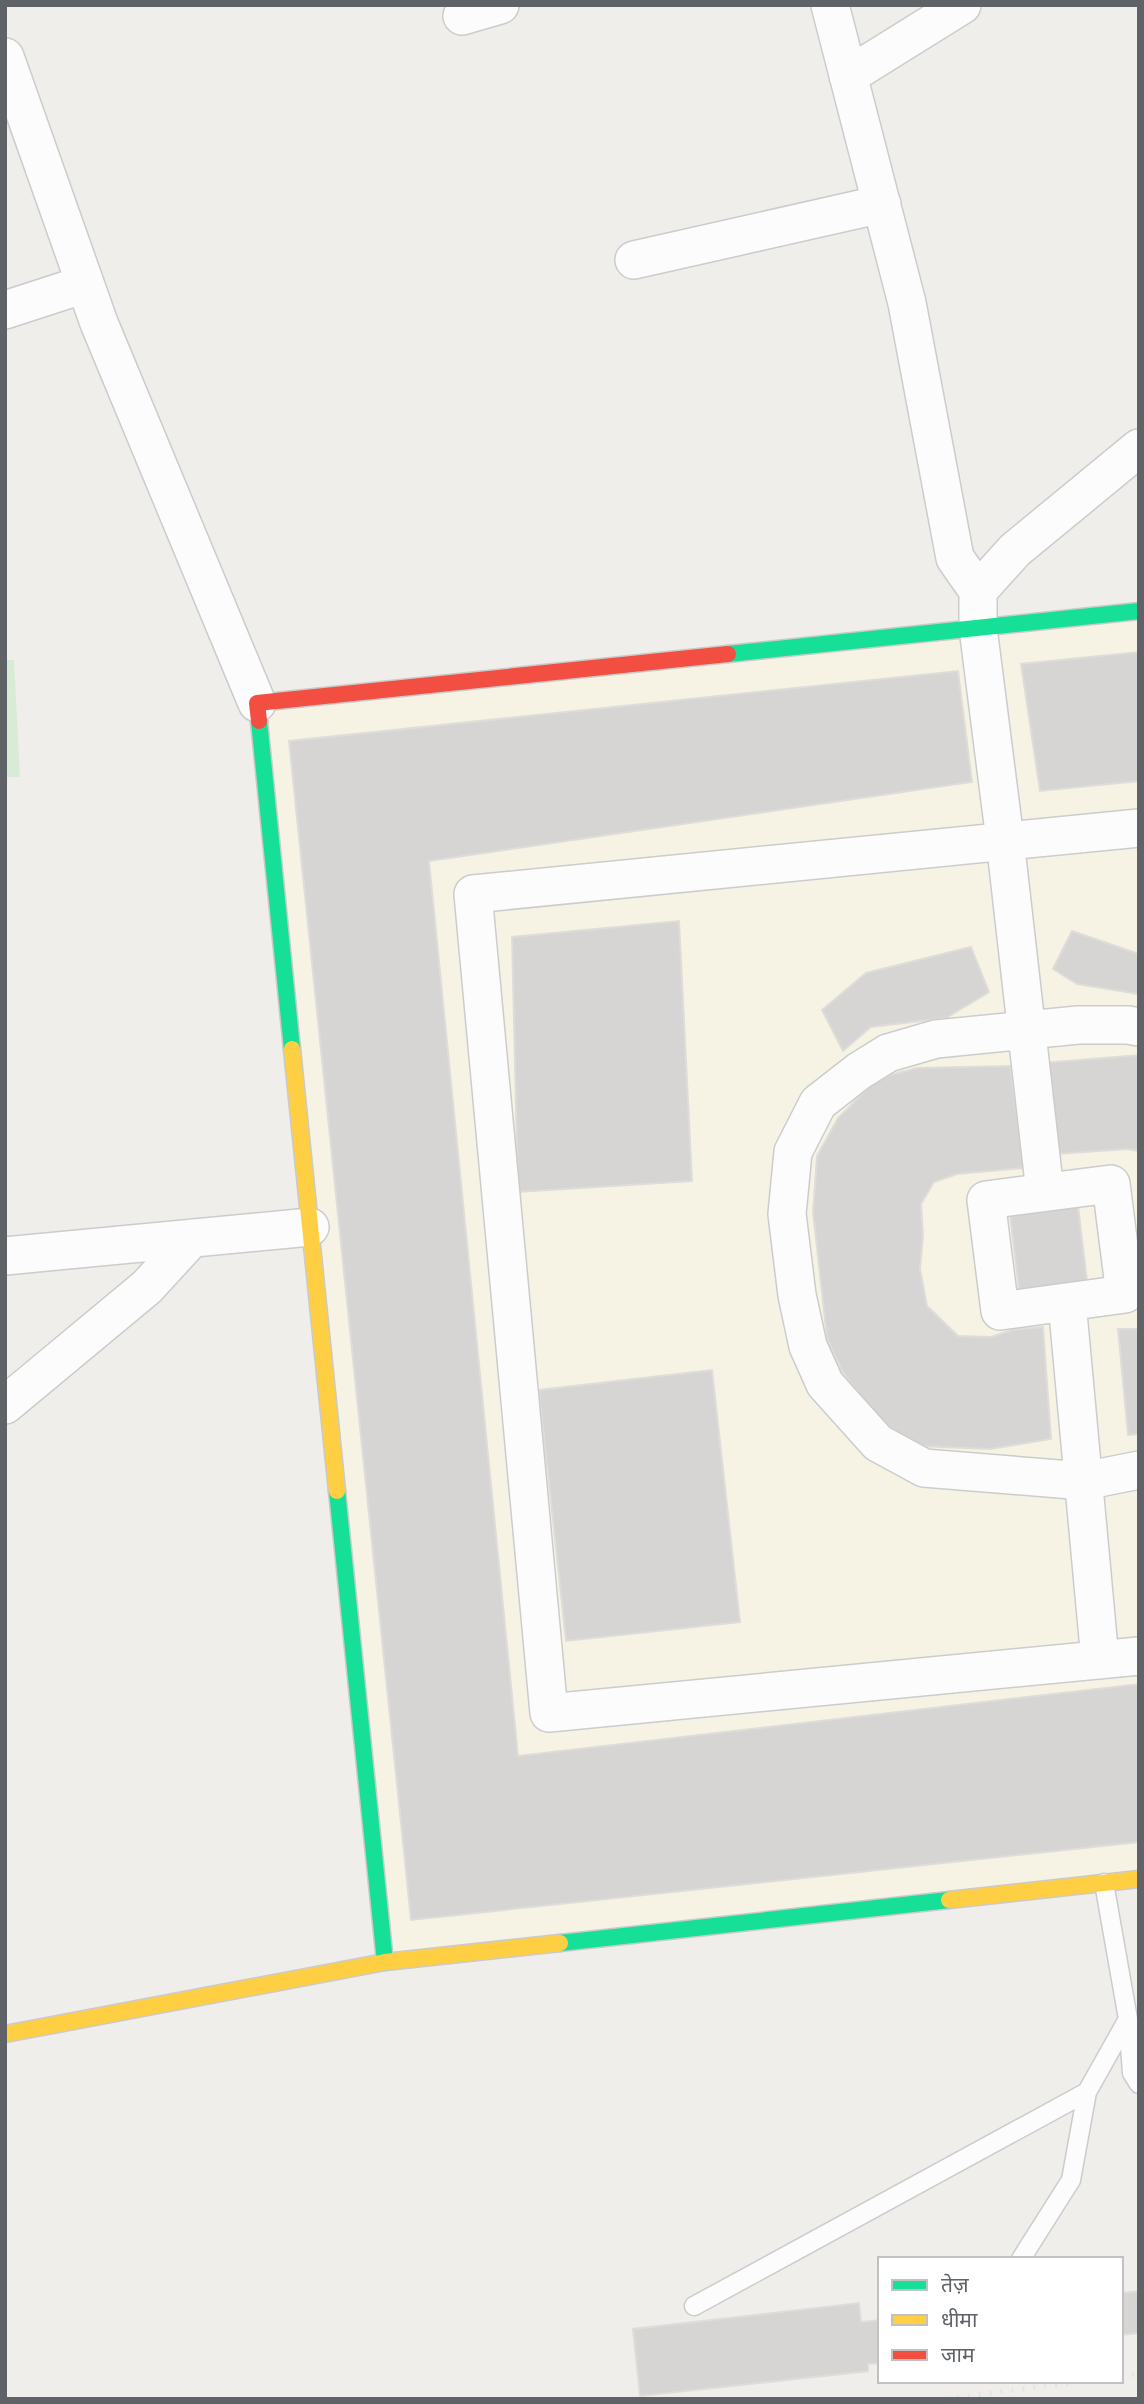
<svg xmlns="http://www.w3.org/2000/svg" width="1144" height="2404" font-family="'DejaVu Sans','Noto Sans Devanagari',sans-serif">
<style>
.commercial{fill:#f7f3e4}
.green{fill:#d8ebd6}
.building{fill:#d6d5d3;stroke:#deddd9;stroke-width:2}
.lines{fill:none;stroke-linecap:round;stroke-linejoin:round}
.lane-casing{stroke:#cbcccc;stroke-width:21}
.street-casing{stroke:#cbcccc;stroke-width:40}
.fast-casing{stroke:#cacacb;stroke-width:19}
.slow-casing{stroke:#cacacb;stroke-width:19}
.jam-casing{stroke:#cacacb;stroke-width:19}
.lane{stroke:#fdfcfc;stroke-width:18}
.street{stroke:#fdfcfc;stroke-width:37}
.fast{stroke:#16e098;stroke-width:16}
.slow{stroke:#ffcf43;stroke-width:16}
.jam{stroke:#f24e42;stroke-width:16}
.rail{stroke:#e4e4e4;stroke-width:5;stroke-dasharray:2 9;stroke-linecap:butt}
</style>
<rect width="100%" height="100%" fill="#efeeea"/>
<path class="commercial" d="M1139,614V1874L388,1957L261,707Z"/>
<path class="green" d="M5,660H14L20,777H5Z"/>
<path class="building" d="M1139,652V781L1040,791L1021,664Z
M958,671L972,782L429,861L518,1756L1139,1684V1842L411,1920L289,741Z
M679,921L692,1181L518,1192L512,937Z
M1072,931L1139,954V994L1077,984L1053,969Z
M971,947L989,992L946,1018L871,1027L843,1051L822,1010L866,973Z
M1139,1055V1151L1127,1149L1057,1154L1043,1063Z
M1010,1066L1024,1168L957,1174L934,1182L921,1204L923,1235L920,1269L927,1306L958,1336L991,1337L1012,1330L1043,1327L1051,1439L990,1449L918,1446L874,1416L841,1369L827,1338L813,1212L817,1156L838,1118L872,1084L890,1075L917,1068Z
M1078,1206L1087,1281L1019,1290L1010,1215Z
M1118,1329H1139V1434L1128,1435Z
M712,1370L740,1622L566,1641L539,1390Z
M1139,2291V2333L1121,2335V2293Z
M859,2303L861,2322L880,2320V2363L868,2364V2371L640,2396L633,2329Z"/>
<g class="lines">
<g class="lane-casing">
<path id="lane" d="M1128,2019L1132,2073L1139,2084
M1021,2259L1071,2180L1087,2092
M694,2306L1087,2092L1128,2019L1104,1883"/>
</g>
<g class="street-casing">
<path id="street" d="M830,5L907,303L955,558L978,591
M462,16L500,5
M5,57L99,323L257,703
M848,76L962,5
M634,260L882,204
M5,310L85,284
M1139,828L473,894L549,1713L1139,1656
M1139,1027L1128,1025H1078L936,1039L888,1053L859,1071L818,1103L793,1152L787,1214L797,1295L808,1346L825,1384L878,1443L924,1468L1084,1481L1139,1470
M1111,1184L1125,1294L1000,1311L986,1200Z
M1045,1192L1005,840L978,628V591L1015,550L1139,448
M5,1256L310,1227
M1067,1302L1100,1660
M5,1405L147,1287L192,1238"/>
</g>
<g class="fast-casing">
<path id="fast" d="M728,654L1139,611
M259,721L292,1049
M337,1491L385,1962
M560,1943L949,1900"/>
</g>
<g class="slow-casing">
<path id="slow" d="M292,1049L337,1491
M949,1900L1139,1879
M5,2034L385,1962L560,1943"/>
</g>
<g class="jam-casing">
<path id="jam" d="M259,721L257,703L728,654"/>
</g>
<use href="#lane" class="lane"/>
<use href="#street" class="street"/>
<use href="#fast" class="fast"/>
<use href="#slow" class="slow"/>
<use href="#jam" class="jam"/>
<path class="rail" d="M1121,2376L1139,2374
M946,2399L1083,2381"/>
</g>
<rect width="1144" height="2404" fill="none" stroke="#5f6368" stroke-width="14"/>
<rect x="878" y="2257" width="245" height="126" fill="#ffffff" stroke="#bfc1c3" stroke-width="2"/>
<rect x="892" y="2280" width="35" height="10" fill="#16e098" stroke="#bfc1c3" stroke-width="2"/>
<text x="941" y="2292" font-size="21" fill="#5f6368">तेज़</text>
<rect x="892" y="2315" width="35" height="10" fill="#ffcf43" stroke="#bfc1c3" stroke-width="2"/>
<text x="941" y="2327" font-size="21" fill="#5f6368">धीमा</text>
<rect x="892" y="2350" width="35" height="10" fill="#f24e42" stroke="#bfc1c3" stroke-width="2"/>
<text x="941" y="2362" font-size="21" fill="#5f6368">जाम</text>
</svg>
